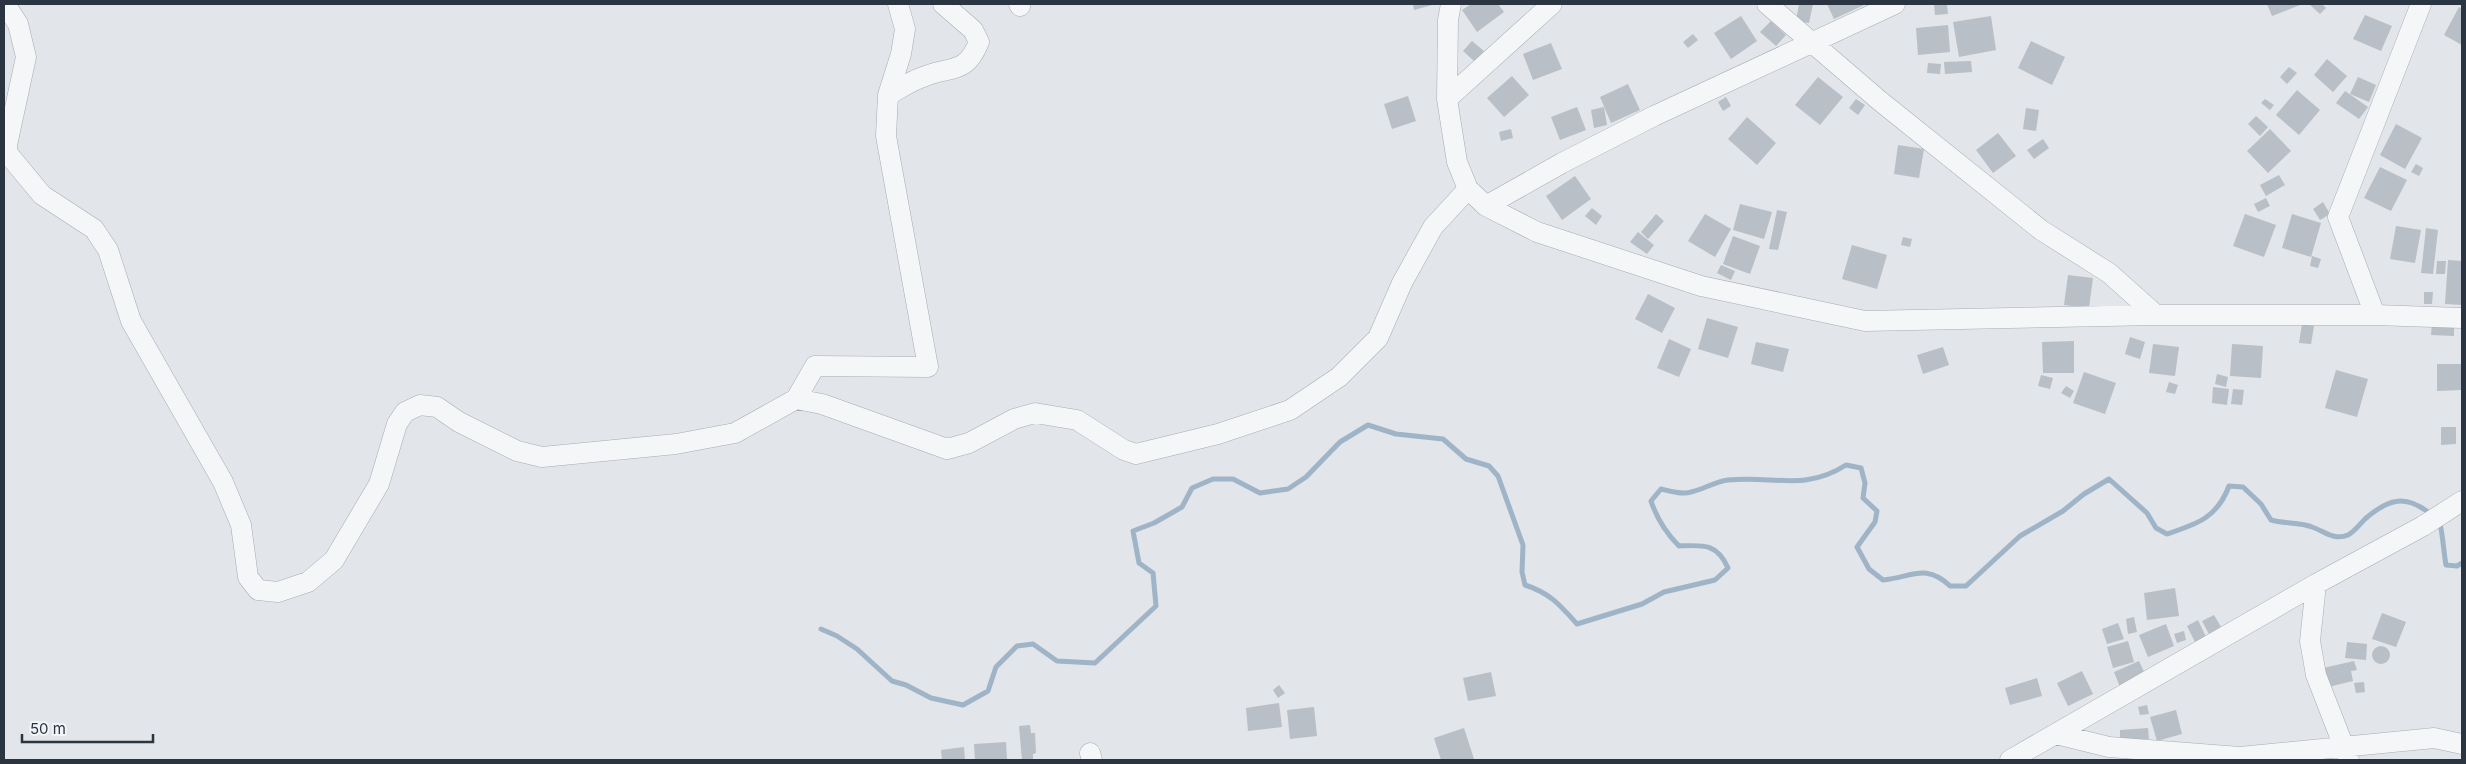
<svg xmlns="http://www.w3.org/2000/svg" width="2466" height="764" font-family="Inter,sans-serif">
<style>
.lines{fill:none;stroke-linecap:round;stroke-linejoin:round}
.stream{stroke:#9fb4c7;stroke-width:5}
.building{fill:#b9bfc6}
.minor-casing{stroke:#a7acb4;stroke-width:21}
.minor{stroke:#f5f6f8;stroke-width:20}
</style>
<rect width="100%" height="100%" fill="#e2e5ea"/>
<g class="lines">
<path class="stream" d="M2439,521C2442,526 2444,555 2446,565L2457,566L2462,563
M821,629L837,636L857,649L892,681L906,685L931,698L963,705L988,691L996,667L1017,646L1033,644L1057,661L1095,663L1156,606L1153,573L1139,563L1133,531L1154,523L1182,507L1192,488L1213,479H1233L1260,493L1288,489L1306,477L1340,442L1368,425L1396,434L1443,439L1466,459L1489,466L1498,476L1523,545L1522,572L1525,585C1550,593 1560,605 1577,624L1642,604L1664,592L1715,580L1728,568C1717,543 1703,545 1679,546C1665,532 1657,519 1651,501L1661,489C1670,491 1682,495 1691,492C1704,489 1714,482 1728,480C1772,475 1804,492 1846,465L1861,468L1865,483L1863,498L1877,511L1875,522L1857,547L1869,569L1883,580C1912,577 1926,563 1950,586H1966L2020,536L2063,511L2084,494L2109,479L2147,513L2156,528L2167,534C2197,524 2217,518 2229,486L2243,487L2261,504L2271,520C2284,524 2300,522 2312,527C2324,531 2334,541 2348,535C2354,532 2360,524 2365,519C2389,498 2406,494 2432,515"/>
</g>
<path class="building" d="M1413,4H1431L1432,5L1414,10Z
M1471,4H1498L1504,12L1477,32L1462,10Z
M1799,4H1813L1809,23L1796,21Z
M1827,4H1866L1834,19Z
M1934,4H1947L1948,14L1935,15Z
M2267,4H2303L2272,16Z
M2309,4H2322L2326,8L2320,14Z
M2459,7L2462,9V45L2444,35Z
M2365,15L2392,26L2381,51L2353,39Z
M1741,16L1757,41L1731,59L1714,33Z
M1991,16L1996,50L1959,57L1953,22Z
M1771,21L1786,35L1776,46L1760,32Z
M1948,25L1950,52L1918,55L1916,28Z
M1693,34L1698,40L1688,48L1683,42Z
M1472,41L1484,51L1475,62L1463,51Z
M2031,41L2065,57L2052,85L2018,68Z
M1551,43L1562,69L1533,80L1523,54Z
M2327,59L2347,76L2333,92L2314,75Z
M1971,61L1972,72L1945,74L1944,62Z
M1928,63L1941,64L1940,74L1927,73Z
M2289,67L2297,73L2287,84L2280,77Z
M1512,76L1529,95L1504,117L1487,98Z
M1818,77L1843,97L1820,125L1795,105Z
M2358,77L2376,85L2369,102L2350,94Z
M1628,84L1640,110L1611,123L1600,97Z
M2297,90L2320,110L2299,135L2276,115Z
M2345,91L2368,107L2359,119L2336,103Z
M1408,96L1416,121L1392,129L1384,104Z
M1726,97L1731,106L1723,111L1718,102Z
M1856,99L1865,105L1858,115L1849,108Z
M2265,99L2274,105L2270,110L2261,103Z
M1577,107L1586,130L1560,140L1551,117Z
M1604,107L1607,125L1594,128L1591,110Z
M2026,108L2039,110L2036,131L2023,129Z
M2256,116L2268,127L2260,136L2248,124Z
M1747,117L1776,143L1757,165L1728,139Z
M2396,124L2422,138L2405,169L2380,155Z
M1511,129L1513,138L1501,141L1499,132Z
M2270,129L2291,151L2268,173L2247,151Z
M1998,133L2016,156L1993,173L1976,150Z
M2043,139L2049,148L2034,159L2027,150Z
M1898,145L1924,149L1919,178L1894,174Z
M2416,164L2423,168L2419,176L2411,172Z
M2380,167L2407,180L2391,211L2364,198Z
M2279,175L2285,185L2266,196L2260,185Z
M1575,176L1591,199L1562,220L1546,196Z
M2266,198L2270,206L2258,212L2254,204Z
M2323,202L2330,214L2320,220L2313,209Z
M1740,204L1772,212L1764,239L1733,230Z
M1592,208L1602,216L1596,225L1585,216Z
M1777,210L1787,212L1778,250L1769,249Z
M1656,214L1664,221L1648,239L1641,232Z
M1705,214L1731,229L1715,257L1688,241Z
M2245,214L2276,225L2264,257L2233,246Z
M2292,214L2321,223L2311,257L2282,248Z
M2396,226L2421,230L2415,263L2390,259Z
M2426,228L2438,230L2433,274L2421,273Z
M1638,232L1654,245L1647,254L1630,242Z
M1733,236L1760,246L1750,274L1723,264Z
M1903,237L1912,239L1910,247L1901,245Z
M1852,245L1887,255L1877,289L1842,279Z
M2312,256L2321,259L2318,268L2310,266Z
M2448,260L2462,261V305L2445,304Z
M2437,261H2446L2445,274H2436Z
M1721,265L1735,271L1731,280L1717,273Z
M2068,275L2093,278L2089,308L2064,305Z
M2424,292H2433L2432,304H2424Z
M1648,294L1675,308L1662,333L1635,319Z
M1707,318L1738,327L1728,358L1698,349Z
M2302,324L2314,326L2311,344L2299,343Z
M2432,324L2454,325V336L2431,335Z
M2130,337L2145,342L2140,359L2125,354Z
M1669,339L1691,349L1679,377L1657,368Z
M2074,341V373H2043L2042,342Z
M1756,342L1789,349L1783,372L1751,364Z
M2153,344L2179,347L2175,376L2149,373Z
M2232,344L2263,346L2261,378L2230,376Z
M1943,347L1949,365L1923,374L1917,355Z
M2437,364H2462V390L2437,391Z
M2336,370L2368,379L2357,417L2325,408Z
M2084,372L2116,383L2105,414L2073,403Z
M2217,374L2228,377L2226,387L2215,384Z
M2041,375L2053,378L2050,389L2038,386Z
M2169,382L2178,385L2175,394L2166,392Z
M2066,386L2074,391L2070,398L2061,393Z
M2213,387L2229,389L2227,405L2212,403Z
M2233,389L2244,390L2242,405L2231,404Z
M2441,427H2456V444L2441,445Z
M2175,588L2179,616L2147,620L2144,593Z
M2382,613L2406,622L2396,647L2372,639Z
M2214,615L2221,627L2209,634L2202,621Z
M2134,617L2137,632L2128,634L2126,619Z
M2198,620L2206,637L2195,642L2187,626Z
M2118,623L2124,639L2107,644L2102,629Z
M2166,624L2174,646L2148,657L2139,635Z
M2184,631L2186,640L2177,643L2174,634Z
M2128,641L2134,662L2113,668L2107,647Z
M2347,642L2367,644L2366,660L2345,658Z
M2372 655a9 9 0 1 1 18 0a9 9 0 1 1-18 0Z
M2139,661L2146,676L2120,687L2114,672Z
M2354,661L2357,670L2351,671L2353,681L2328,687L2323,668Z
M2082,671L2093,694L2068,706L2057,683Z
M1491,672L1496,696L1468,701L1463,678Z
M2037,678L2042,696L2010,705L2005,688Z
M2364,682L2365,692L2356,693L2354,683Z
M1279,685L1285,693L1278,698L1273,690Z
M1279,703L1282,727L1248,731L1246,708Z
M2147,705L2149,714L2140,715L2138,707Z
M1314,707L1317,736L1290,739L1287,710Z
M2176,710L2182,734L2157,741L2150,717Z
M1030,725L1031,733H1035L1036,753L1033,754V760H1022L1019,726Z
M1464,728L1474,759L1441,760L1434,738Z
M2148,728L2149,739L2120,741V730Z
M1006,742L1007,760H975L974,744Z
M964,747L965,760H942L941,750Z"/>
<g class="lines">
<g class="minor-casing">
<path id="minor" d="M5,4L18,24L26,57L7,145L8,154L42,195L94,229L108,250L131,321L223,482L241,525L248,577L258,590L278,592L308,582L334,560L379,484L397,424L405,412L420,405L437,407L459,422L517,451L542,457L676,444L735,433L796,399
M943,4L973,30L979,42C965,76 951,65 923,77C911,81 899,89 888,95L886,136L928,367L815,366L796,399L822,404L947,449L969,443L1014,419L1035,413L1077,420L1124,450L1136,454L1218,434L1290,410L1339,377L1378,338L1402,283L1433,227L1468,189
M1019,4L1020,6
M1451,4L1448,20L1447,99L1457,162L1468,189L1486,206L1537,232L1701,286L1865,321L2156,315H2375L2462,318
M1767,4L1880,101L2041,230L2109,273L2156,315
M888,95L901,54L905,29L898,4
M1447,99L1552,4
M1486,206L1562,163L1654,116L1895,4
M2375,315L2338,217L2421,4
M2316,584L2310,641L2316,675L2349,760
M2056,734L2109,747L2240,757L2434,738L2462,744
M1090,753L1092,760
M2010,760L2316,584L2423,526L2462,501"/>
</g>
<use href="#minor" class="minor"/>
</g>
<rect width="2466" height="764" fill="none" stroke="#2b3441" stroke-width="10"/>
<path d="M22 734v8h131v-8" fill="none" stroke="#2b3441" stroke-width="2.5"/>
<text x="30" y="734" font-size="15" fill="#2b3441" stroke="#f2f4f7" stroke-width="4" paint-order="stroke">50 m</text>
</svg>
